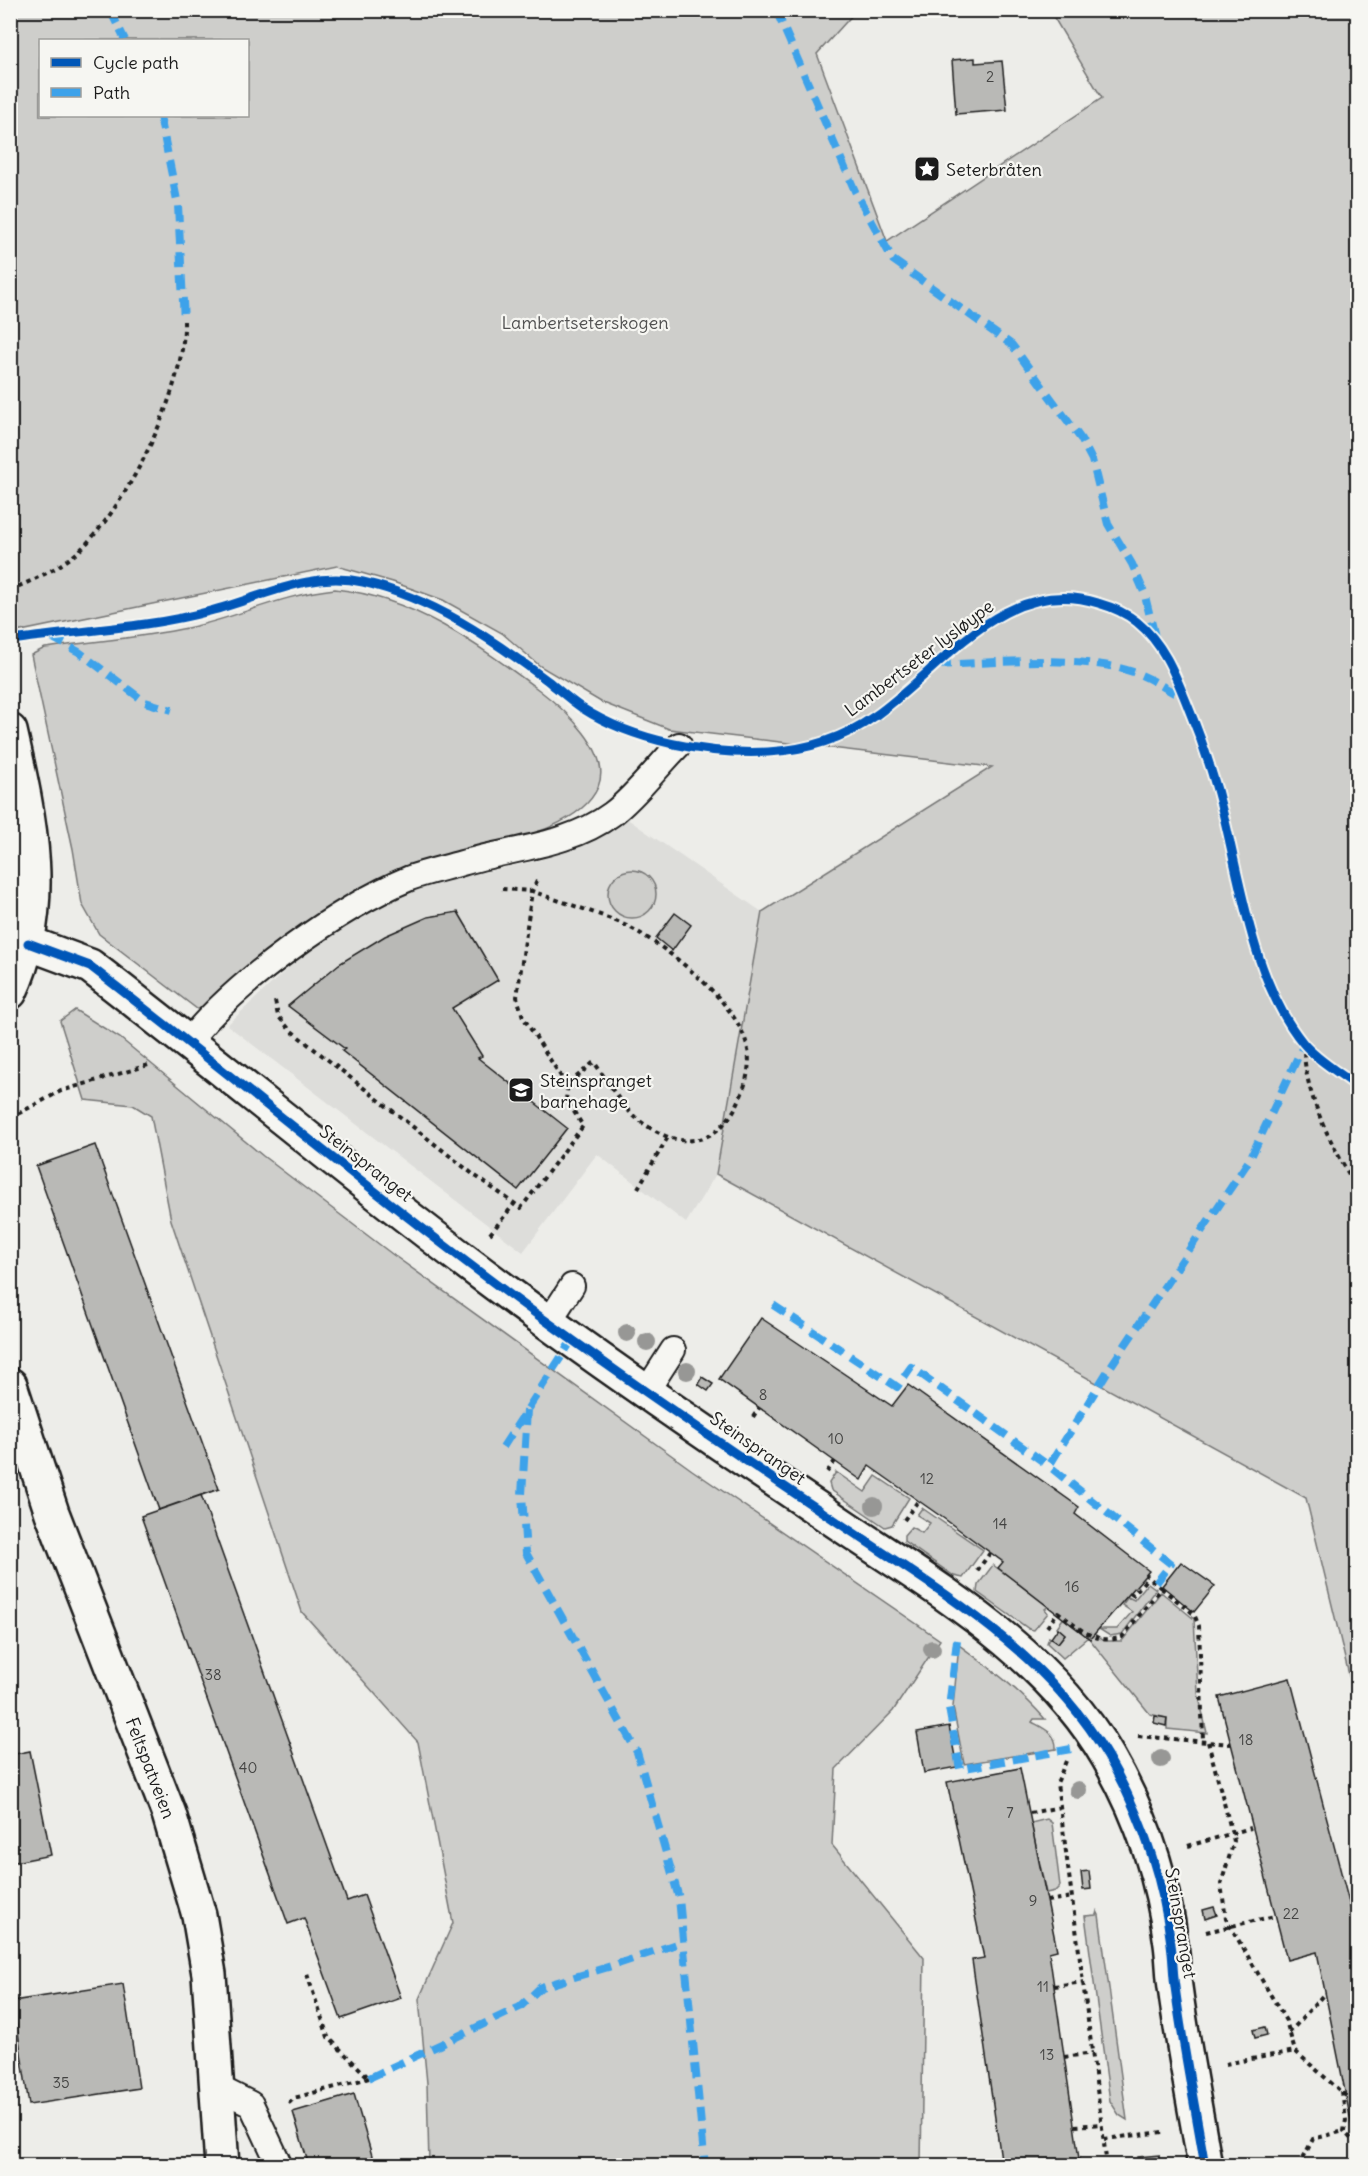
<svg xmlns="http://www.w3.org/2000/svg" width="1368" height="2176" font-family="Delius,sans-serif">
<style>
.built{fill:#ddddda}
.green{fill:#cececb;stroke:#757574;stroke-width:1.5;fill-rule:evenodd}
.building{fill:#b9b9b6;stroke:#1c1c1c;stroke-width:1.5}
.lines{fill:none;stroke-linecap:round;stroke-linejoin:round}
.service-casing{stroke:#1c1c1c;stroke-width:28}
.minor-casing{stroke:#1c1c1c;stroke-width:38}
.path{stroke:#1c1c1c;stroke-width:4;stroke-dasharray:4.5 4.5;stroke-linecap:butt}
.service{stroke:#f6f6f2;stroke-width:24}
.minor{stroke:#f6f6f2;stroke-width:33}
.quiet{stroke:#3da2ea;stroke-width:8;stroke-dasharray:15 8;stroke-linecap:butt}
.cycleway-casing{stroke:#f6f6f2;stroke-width:13}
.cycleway{stroke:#0057b8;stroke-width:9}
.tree{fill:#979795}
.labels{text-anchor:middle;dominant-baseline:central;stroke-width:4.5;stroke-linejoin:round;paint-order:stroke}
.number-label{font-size:15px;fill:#434342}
.poi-label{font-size:18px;fill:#1c1c1c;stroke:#f6f6f2;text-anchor:start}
.park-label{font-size:18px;fill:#515151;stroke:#f6f6f2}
.street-label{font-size:18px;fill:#1c1c1c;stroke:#f6f6f2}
</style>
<rect width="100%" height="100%" fill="#edede9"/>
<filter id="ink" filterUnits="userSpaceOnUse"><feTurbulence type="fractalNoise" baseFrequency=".0167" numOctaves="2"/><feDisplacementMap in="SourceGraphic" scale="12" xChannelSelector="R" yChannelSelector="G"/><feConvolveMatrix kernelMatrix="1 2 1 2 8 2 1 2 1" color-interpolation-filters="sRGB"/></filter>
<g filter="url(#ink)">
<path class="built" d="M626,818L762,912L716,1174L686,1223L597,1154L523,1252L227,1025L314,944L415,887L540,860Z"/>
<path class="green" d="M10,11H856L817,54L887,241L1102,98L1050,11H1357V1708L1306,1498L716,1174L762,912L992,767L669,729L601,702L540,666L502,633L443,600L393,582L337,566L11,633ZM40,40H248V116H40Z
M335,589C413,597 477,644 539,690C564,709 613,752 598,787C579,832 492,843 450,857C425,866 400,888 377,902C319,938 261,973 203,1009H197L99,934L82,904L73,849L31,655L45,648C92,641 141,638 187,628C240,617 279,595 335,589Z
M608 894a24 24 0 1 1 48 0a24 24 0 1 1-48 0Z
M75,1010L120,1038L263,1156L392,1254L692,1470L940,1640L893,1711L836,1769L832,1845L924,1958L921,2165H429L427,2083L419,1999L453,1923L418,1742L302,1612L171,1220L151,1116L133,1105L85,1100L60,1021Z
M836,1472L865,1492L876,1476L909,1498L892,1525L885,1527L831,1490L829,1483Z
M922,1508L983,1550L963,1578L954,1576L904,1541V1535L911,1527L922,1533L930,1523L917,1515Z
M993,1565L1049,1606L1045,1609L1048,1613L1034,1630L1029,1629L977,1592L978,1585Z
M1148,1583L1156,1589L1122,1634L1110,1636L1099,1629H1117L1132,1612L1122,1605L1128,1597L1134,1600Z
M1161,1592L1194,1619L1198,1693L1207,1733L1167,1729V1718L1150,1714L1088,1637L1063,1658L1047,1643L1049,1637L1058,1643L1065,1634L1057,1627L1067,1613L1104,1641H1122Z
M959,1645C990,1668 1020,1690 1045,1719H1034L1032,1722C1043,1728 1057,1733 1056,1749L964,1764L953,1707Z
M1047,1819L1052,1823L1060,1886L1055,1891L1046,1893L1031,1823Z
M1097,1911L1099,1915L1127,2120L1119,2115L1110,2101L1085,1916L1096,1915Z"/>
<path class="building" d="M975,58V63L1002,61L1007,110L956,114L952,60Z
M458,912L498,980L452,1008L482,1056L478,1058L567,1128L518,1190L342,1051L345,1049L288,1006L339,964L385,936L428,917Z
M675,913L691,925L672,951L656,938Z
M95,1145L219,1489L159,1510L36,1166Z
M761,1318L892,1406L908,1385L1079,1507L1075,1514L1149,1571L1090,1639L998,1568L1003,1562L946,1520L869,1466L861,1480L719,1379Z
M702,1377L713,1384L708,1391L698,1384Z
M201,1495L347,1901L364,1895L401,1998L341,2019L304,1918L288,1924L141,1516Z
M1181,1562L1215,1586L1194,1612L1162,1586Z
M1058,1628L1065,1634L1058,1643L1051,1638Z
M1290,1678L1358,1937V2130L1353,2131L1317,1952L1287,1960L1219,1697Z
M1155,1716L1167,1718L1166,1726L1154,1723Z
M949,1726L957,1767L924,1773L917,1732Z
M30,1751L51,1855L10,1863V1755Z
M1020,1768L1057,1950L1049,1952L1080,2166H1002L972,1960L984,1958L947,1782Z
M1089,1871L1091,1889L1083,1890L1081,1872Z
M1214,1907L1217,1915L1205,1919L1203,1910Z
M123,1984L139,2088L29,2105L13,2001Z
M1265,2027L1267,2035L1255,2038L1253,2030Z
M354,2094L375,2166H309L293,2112Z
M1159,2155L1160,2166H1139L1138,2157Z"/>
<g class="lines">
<g class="service-casing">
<path id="service" d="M188,1042C235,982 340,907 410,878C426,872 445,868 462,863C512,848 569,846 612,814C636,796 658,766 679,745
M548,1323L572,1286
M646,1392L673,1350
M217,2087L251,2104L280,2166"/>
</g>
<g class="minor-casing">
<g id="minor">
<path d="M10,731C30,819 50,907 10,992"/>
<path d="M28,943L90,966C245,1085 394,1212 553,1326C644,1392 737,1455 830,1517C931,1586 1045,1648 1108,1757C1141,1814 1163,1879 1171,1944C1173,1958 1173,1973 1175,1987C1183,2047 1195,2106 1205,2166"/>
<path id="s1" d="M10,1385L52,1513L169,1814L199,1915L209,1974L222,2166"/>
</g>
</g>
<path class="path" d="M10,590C36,579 65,566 85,545C131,498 186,387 184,321
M537,881L532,891C563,903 611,916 638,932C675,954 741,1006 748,1050C752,1071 741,1103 728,1119C712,1139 692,1145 668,1137L638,1188
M502,889L532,891L517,997L523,1017L567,1086
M275,1001L278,1016L290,1030L474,1175L521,1208L583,1126L566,1099L568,1084L594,1062C620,1099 625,1118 668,1137
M1304,1044C1303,1095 1333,1147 1358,1190
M10,1118L61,1091L152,1064
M490,1234L515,1203
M753,1417L759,1408
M827,1472L835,1461
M904,1520L918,1501
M977,1571L990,1553
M1161,1588L1194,1614L1199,1626L1203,1741
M1130,1593L1133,1595L1148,1577
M1047,1627L1058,1612C1077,1627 1096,1646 1122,1637L1161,1588L1146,1575
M1138,1736L1231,1744
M1208,1742L1234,1841L1221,1884L1226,1919L1286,2021L1295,2051L1346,2096
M1066,1761L1057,1783L1107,2166
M1030,1813L1060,1807
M1188,1846L1251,1828
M1047,1901L1073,1897
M1206,1932L1275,1916
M307,1974L328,2037L369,2078
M1054,1986L1084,1982
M1289,2033L1325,1993
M1064,2057L1093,2053
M1225,2064L1295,2051
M1342,2092L1346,2120L1344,2131L1358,2147
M289,2103L294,2098L369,2078
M1075,2126L1102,2124
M1104,2139L1163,2132
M1299,2166L1313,2139L1344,2131"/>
<use href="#service" class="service"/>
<use href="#minor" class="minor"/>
<path class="quiet" d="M110,10L125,40
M776,10L855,191L893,260L1012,345L1081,439L1092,460L1108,524L1132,564L1144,592L1155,637
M160,116L178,205L184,321
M51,637L79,652L145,702L172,710
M936,665C990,663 1086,654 1136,673C1153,679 1169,691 1185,699
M773,1305L897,1387L911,1367L1049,1466
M527,1410L522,1495L526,1553L637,1752L679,1898L705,2166
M503,1447L572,1340
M1156,1583L1171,1564L1049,1466L1109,1369L1250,1159L1304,1044
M957,1640L949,1708L960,1769L1071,1749
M369,2078L520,2007L541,1987L615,1965L682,1942"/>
<g class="cycleway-casing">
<path id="cycleway" d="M19,639C83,630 148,628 210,611C261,598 309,570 363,582C432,598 492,639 548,681C559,690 570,700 582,708C633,741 708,755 768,752C806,750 844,738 875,716C942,669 1005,573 1098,603C1112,607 1126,613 1137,622C1163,643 1175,674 1187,704C1202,740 1216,782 1225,821C1242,892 1255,984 1303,1043C1317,1060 1340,1073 1358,1087
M28,943L90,966C245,1085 394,1212 553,1326C644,1392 737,1455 830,1517C931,1586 1045,1648 1108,1757C1141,1814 1163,1879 1171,1944C1173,1958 1173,1973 1175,1987C1183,2047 1195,2106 1205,2166"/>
</g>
<use href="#cycleway" class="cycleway"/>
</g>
<g class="tree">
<circle cx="627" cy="1333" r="9"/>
<circle cx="647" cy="1342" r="9"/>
<circle cx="687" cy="1371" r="9"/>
<circle cx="874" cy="1506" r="9"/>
<circle cx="932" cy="1649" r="9"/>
<circle cx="1161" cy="1759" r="9"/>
<circle cx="1078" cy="1790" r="9"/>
</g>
</g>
<defs>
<g id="sight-square" transform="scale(1.35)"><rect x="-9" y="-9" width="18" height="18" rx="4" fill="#1c1c1c" stroke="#f6f6f2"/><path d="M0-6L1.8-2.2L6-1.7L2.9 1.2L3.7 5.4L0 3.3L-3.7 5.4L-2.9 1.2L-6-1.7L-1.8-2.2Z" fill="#fff"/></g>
<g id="school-square" transform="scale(1.35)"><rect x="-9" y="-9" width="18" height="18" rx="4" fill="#1c1c1c" stroke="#f6f6f2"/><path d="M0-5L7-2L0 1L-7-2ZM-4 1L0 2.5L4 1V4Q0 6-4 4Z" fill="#fff"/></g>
</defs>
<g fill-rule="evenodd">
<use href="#sight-square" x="927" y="169"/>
<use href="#school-square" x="521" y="1090"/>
</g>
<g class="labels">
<g class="number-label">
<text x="990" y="76">2</text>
<text x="763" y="1394">8</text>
<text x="836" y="1438">10</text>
<text x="927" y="1478">12</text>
<text x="1000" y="1523">14</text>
<text x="1072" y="1586">16</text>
<text x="213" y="1674">38</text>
<text x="1246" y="1739">18</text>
<text x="248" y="1767">40</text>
<text x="1010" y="1812">7</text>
<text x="1033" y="1900">9</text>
<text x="1291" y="1913">22</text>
<text x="1043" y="1986">11</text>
<text x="1047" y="2054">13</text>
<text x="61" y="2082">35</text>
</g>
<g class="poi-label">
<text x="946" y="169">Seterbråten</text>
<text x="540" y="1080">Steinspranget<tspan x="540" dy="21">barnehage</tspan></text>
</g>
<g class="park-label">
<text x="585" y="322">Lambertseterskogen</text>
</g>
<g class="street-label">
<text transform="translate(919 658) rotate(-37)">Lambertseter lysløype</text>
<text transform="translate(366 1163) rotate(38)">Steinspranget</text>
<text transform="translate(758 1448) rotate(35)">Steinspranget</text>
<text stroke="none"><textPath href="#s1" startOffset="408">Feltspatveien</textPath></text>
<text transform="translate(1181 1923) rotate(80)">Steinspranget</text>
</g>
</g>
<rect width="1368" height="2176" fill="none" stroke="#f6f6f2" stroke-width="36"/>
<rect x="18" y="18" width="1332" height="2140" fill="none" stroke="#1c1c1c" stroke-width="2" filter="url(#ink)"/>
<rect x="39" y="39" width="210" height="78" fill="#f6f6f2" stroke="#9f9f9c" stroke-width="1.5"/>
<rect x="51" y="58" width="30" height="9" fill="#0057b8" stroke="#9f9f9c" stroke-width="1.5"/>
<text x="93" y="69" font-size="18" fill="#1c1c1c">Cycle path</text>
<rect x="51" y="88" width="30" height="9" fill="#3da2ea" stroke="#9f9f9c" stroke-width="1.5"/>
<text x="93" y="99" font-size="18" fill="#1c1c1c">Path</text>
</svg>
